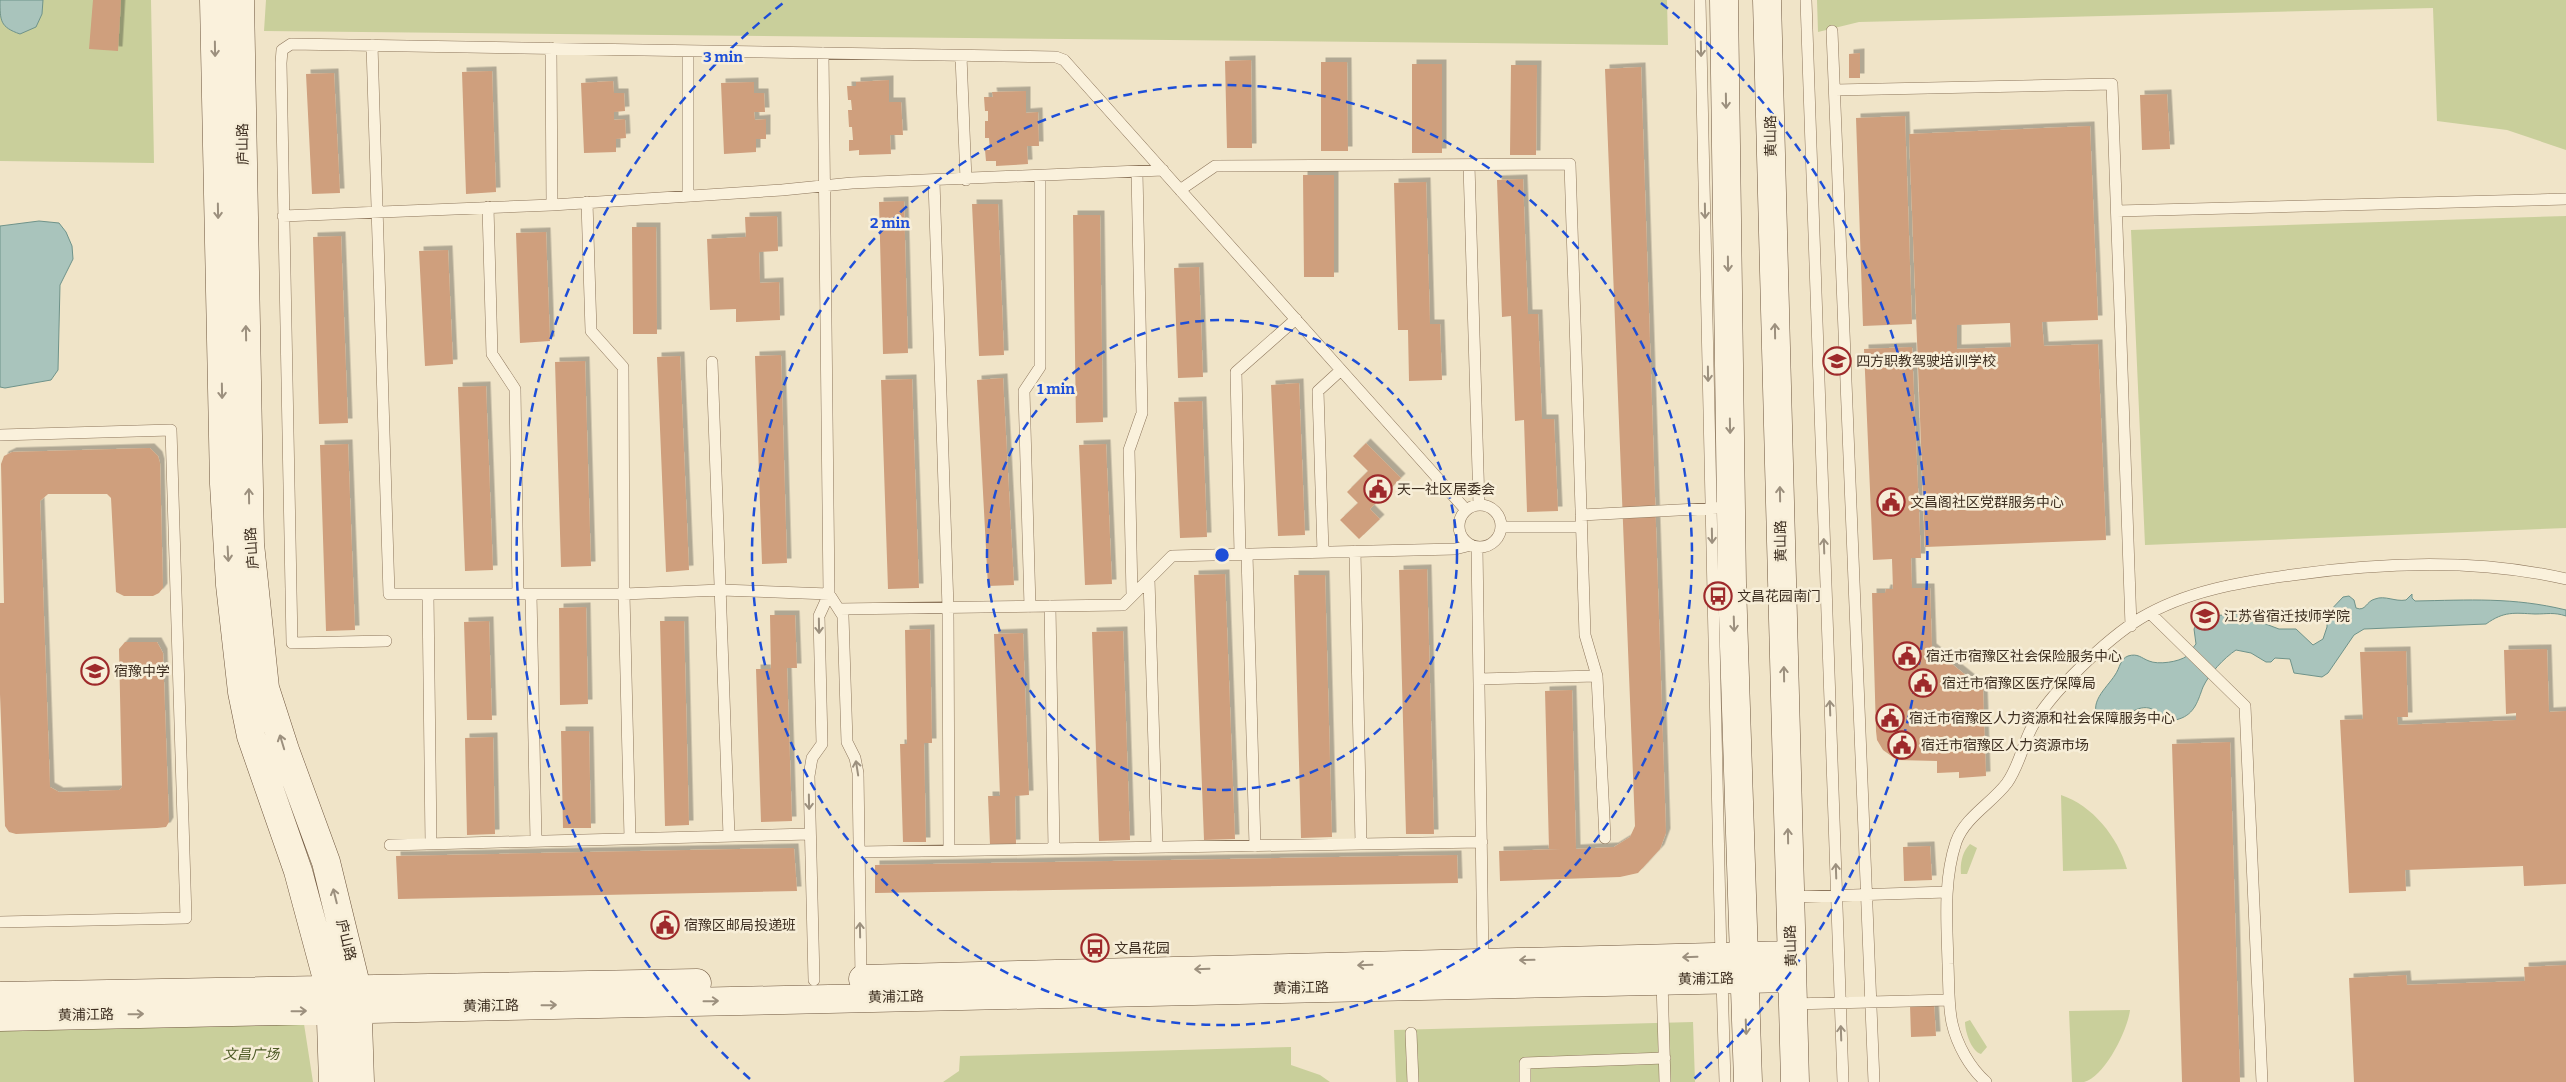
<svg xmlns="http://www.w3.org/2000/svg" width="2566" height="1082" font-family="Bitter,'Noto Sans SC',serif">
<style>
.green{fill:#c9cf9b}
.water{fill:#a9c4bc;stroke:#6f938a}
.building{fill:#cf9f7d;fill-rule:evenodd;filter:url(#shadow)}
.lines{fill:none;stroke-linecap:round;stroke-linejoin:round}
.lane-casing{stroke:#8d765c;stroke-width:12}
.secondary-casing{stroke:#6f573f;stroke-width:29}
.lane{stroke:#faf1dc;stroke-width:11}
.secondary{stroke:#faf1dc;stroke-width:28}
.oneway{stroke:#9c907e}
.ring{fill:none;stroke:#1d4ed8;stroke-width:2.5;stroke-dasharray:9 6}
.labels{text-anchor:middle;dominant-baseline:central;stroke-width:5;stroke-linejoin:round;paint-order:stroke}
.street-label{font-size:14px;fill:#3d2e20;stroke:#f7eed8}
.poi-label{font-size:14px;fill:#3d2e20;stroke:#f7eed8;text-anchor:start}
.park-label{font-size:14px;font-style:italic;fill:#4d5a26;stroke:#f7eed8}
.centre{fill:#1d4ed8;stroke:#f7eed8;stroke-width:2.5}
.ring-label{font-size:15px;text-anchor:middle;font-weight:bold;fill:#1d4ed8;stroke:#f7eed8;stroke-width:5;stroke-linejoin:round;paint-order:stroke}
</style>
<defs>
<filter id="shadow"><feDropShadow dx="4.5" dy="-4.5" stdDeviation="0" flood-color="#0004"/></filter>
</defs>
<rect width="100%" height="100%" fill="#f0e4c8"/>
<path class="green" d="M0,0H151L154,163L0,161Z
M266,0H1667L1668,45L264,31Z
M1817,0H2566V150L2507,130L2437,121L2433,8L1859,22L1818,32Z
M2566,216V528L2145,545L2131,230Z
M2061,795C2092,805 2118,837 2127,869L2063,871Z
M1970,844L1977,848L1967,874H1961C1960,864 1962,852 1970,844Z
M2130,1010C2128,1029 2105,1077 2084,1082C2080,1082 2075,1082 2072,1082L2069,1011Z
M1970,1020L1987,1047L1981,1054C1971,1051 1965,1031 1965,1022Z
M1693,1022L1695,1082H1396L1394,1030Z
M304,1024L313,1082H0V1030Z
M1291,1047V1065L1320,1075L1330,1082H943L959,1071L960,1056Z"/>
<path class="water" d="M0,0H43L42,14L36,27L20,34C0,27 0,21 0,0Z
M39,221L59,223L66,232L72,246L73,259L60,285L58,370L51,380L5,388L0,387V226Z
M2412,594V598L2415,601C2469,600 2513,597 2566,610V616C2554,612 2547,614 2535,614C2514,613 2504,611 2486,624L2364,629L2354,635L2328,673L2322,677L2294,673L2290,659L2275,658L2271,662H2266L2251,653L2236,650C2224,658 2209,674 2203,687C2198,700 2195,714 2179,719C2166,724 2160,711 2149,708C2135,705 2123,720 2110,724L2100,721C2087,703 2106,689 2115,675C2120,668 2120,659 2128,656C2138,653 2141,658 2149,661C2158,665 2179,662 2187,656C2190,654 2193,647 2196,644L2194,629L2198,621L2208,616L2239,614L2279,629H2296L2313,645L2323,639L2327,627V614L2343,597L2349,596L2354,600L2356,608C2366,612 2366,601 2375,599C2385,595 2395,602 2406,600Z"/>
<path class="building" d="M93,0H121L118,51L89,49Z
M1860,53V78H1849V54Z
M1251,60L1252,148H1227L1225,61Z
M1321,62H1347L1348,151H1321Z
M1412,64H1442V153H1412Z
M1511,65H1537L1536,155H1510Z
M1641,67L1666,833L1660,849L1638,873L1620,877L1500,881L1499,851L1561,849H1549L1545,691L1572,690L1576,849L1614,847L1630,837L1635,826L1605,69Z
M492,71L496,192L466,194L462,72Z
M334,73L340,193L312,194L306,74Z
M889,80V102H901L903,135H890L891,154L859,155V150L849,151V140H853L852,127H849L848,110H852L851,100H848L847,86H856V82Z
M613,81L614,93H624L625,111L614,112V120L625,119L626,138L616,139V152L584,153L581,83Z
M754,82V93H764L765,112H754L755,120L766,119V139H756V152L724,154L721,83Z
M1026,91V113L1038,112L1039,146H1027L1028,164L996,166V161H986L985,150H990L989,138H985V121H988V111H985L984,97H993L992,92Z
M2167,94L2170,149L2142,150L2140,95Z
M1905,116L1912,324L1863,326L1856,118Z
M2090,126L2098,320L2042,322L2044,346L2098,344L2106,540L1925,547L1909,134ZM2010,323L2011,347L1957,349V325Z
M1303,175H1334V277H1304Z
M1523,179L1528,314H1538L1542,419H1554L1558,511L1527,512L1524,420L1515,421L1511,316L1502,317L1497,180Z
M1426,182L1430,324H1440L1442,380L1409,381L1408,330H1398L1394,183Z
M904,201L908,353L883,354L879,202Z
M972,204H998L1004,355L979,356Z
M1073,215H1100L1103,422L1076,423Z
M777,216L778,251L759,252L760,283L779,282L780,320L736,322V309L710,310L707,239L746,237L745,217Z
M632,227H656L657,334H633Z
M546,232L550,341L520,343L516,233Z
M341,236L348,423L319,424L313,237Z
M448,250L453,364L425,366L419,251Z
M1199,267L1203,377L1178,378L1174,268Z
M1912,347L1921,558H1911L1912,588H1930L1932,648L1983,689L1986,776L1959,778V772L1937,773V761L1897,760L1883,750L1877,740L1876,731L1872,593H1885L1886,589H1893L1892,559L1873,560L1864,349Z
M781,355L787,563L762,564L755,356Z
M680,356L689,570L666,572L657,357Z
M585,361L591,566L561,567L555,362Z
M1003,378L1014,585L988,586L977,380Z
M912,379L919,588L888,589L881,380Z
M1299,383L1305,535L1278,536L1271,385Z
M486,386L493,570L465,571L458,387Z
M1202,401L1207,537L1180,538L1174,402Z
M1366,443L1401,478L1370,509L1380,519L1359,539L1340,520L1358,503L1347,492L1368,471L1353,456Z
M348,444L355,630L326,631L320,445Z
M1106,444L1112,584L1085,585L1079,445Z
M150,448L158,456L160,463L163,588L159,593L153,596H124L116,592L111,498L107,494H48L40,501L50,787L59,792L119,790L122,787L119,649L125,642H157L163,653L169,822L166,827L157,828L16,834L9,832L5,826L0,694V603H4L1,464L4,456L12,452Z
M1427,569L1434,834H1406L1399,570Z
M1225,574L1235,839L1204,840L1194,575Z
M1294,575H1325L1332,837L1301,838Z
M586,607L588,704L560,705L559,608Z
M770,615H795L797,668H787L792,821L761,822L756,669H771Z
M489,621L492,720H467L464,622Z
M660,621H684L689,825L665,826Z
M930,629L932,743H924L926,842H903L900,744H907L905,630Z
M1123,631L1130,840L1099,841L1092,632Z
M1023,633L1029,795L1015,796L1016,844L990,845L988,796H1000L994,634Z
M2547,649L2549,712L2566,711V884L2524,886L2523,866L2405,870L2406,891L2349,893L2340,720L2363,719L2360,652L2406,651L2408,717H2397L2398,725L2516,720V713L2506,714L2504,650Z
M561,731H589L591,828H563Z
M493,737L495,834L467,835L465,738Z
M2230,742L2240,1082H2182L2172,744Z
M1930,846L1932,880L1904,881L1903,847Z
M794,848L797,891L398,899L396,856Z
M1457,855L1458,883L875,893V865Z
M2566,965V1082H2354L2349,978L2406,975L2407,985L2525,981L2524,967Z
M1934,1004L1936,1036L1911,1037L1910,1005Z"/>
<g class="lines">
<g class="lane-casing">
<path id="lane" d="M1700,0L1721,958
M1806,0L1843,1082
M1832,31L1874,1082
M372,45L389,594H624L721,590L829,594L823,53
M551,48L552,205
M688,51V196
M961,56L966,180
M1835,90L2112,84L2131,626
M1469,165L1479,505
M934,181L948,608L949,850
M1180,190L1215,166L1570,164L1585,635L1597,676L1605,838
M587,202L591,331L623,367L624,594L630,838
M488,207L492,354L515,389L518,594
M2117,211L2566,199
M283,216L552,205L782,190L852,183L1163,170
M712,362L729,836
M0,435L171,430L186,918L0,922
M1459 526a21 21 0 1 1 42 0a21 21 0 1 1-42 0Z
M1581,515L1717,508
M1501,527H1581
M1477,547L1483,961
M1355,551L1361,844
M1323,552L1318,391L1341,370
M1240,554L1236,372L1296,319
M1247,554L1255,846
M1149,579L1157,847
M428,594L431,844
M531,594L536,841
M1132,596L1129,450L1142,413L1137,172
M1050,606L1054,849
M1030,607L1024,391L1040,367V176
M839,609L1123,605L1172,556L1455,549L1471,545
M2151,614L2245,706L2262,1082
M386,641L292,643L281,63L282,50L291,44L1056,57L1064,60L1466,510
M1479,679L1597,676
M390,845L810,834
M859,852L1482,842
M1790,897L1947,892
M1722,979L1725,1082
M814,980L809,776L812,758L822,744L819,616L829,594L843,616L847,742L855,758L858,773L861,979
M1662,981L1665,1082
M1792,1004L1949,1000
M1411,1033L1413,1082
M1525,1082V1063L1665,1058
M1986,1082C1970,1068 1957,1045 1952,1023C1948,1004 1949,984 1948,964C1947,924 1943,881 1956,842C1965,817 1992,803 2007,783C2019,766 2022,747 2031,729C2048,694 2108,638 2141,618C2186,591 2241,582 2292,575C2382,562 2477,558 2566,579"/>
</g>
<g class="secondary-casing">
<path id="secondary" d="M214,0L224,484L230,585L242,692L251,736L298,871L330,990L333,1082
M240,0L250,544L265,688L285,750L326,862L357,989L360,1082
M1724,0L1732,584L1748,1082
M1767,0L1795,1082
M863,979L1791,955
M0,996L697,983
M0,1017L1792,978"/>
</g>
<use href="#lane" class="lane"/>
<use href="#secondary" class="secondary"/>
</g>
<defs><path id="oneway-shaft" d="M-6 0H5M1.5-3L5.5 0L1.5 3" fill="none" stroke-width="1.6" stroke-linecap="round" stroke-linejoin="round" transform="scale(1.25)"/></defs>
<g class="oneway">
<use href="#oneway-shaft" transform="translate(215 49) rotate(89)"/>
<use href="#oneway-shaft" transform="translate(1701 49) rotate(89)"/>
<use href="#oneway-shaft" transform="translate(1726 101) rotate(89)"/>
<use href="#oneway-shaft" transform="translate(218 211) rotate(89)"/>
<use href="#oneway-shaft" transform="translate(1705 211) rotate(89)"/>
<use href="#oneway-shaft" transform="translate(1728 264) rotate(89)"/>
<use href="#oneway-shaft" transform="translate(1775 331) rotate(-91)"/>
<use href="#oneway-shaft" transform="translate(246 333) rotate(-91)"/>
<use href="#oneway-shaft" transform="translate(1708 374) rotate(89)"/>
<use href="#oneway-shaft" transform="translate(222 391) rotate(89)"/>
<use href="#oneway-shaft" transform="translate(1730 426) rotate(89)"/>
<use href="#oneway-shaft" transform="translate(1780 494) rotate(-91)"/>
<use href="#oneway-shaft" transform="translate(249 496) rotate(-91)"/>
<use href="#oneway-shaft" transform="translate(1712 536) rotate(89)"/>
<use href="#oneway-shaft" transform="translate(1824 546) rotate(-92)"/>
<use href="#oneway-shaft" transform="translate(228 554) rotate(87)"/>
<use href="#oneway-shaft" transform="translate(1734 624) rotate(88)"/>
<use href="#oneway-shaft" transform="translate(819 626) rotate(89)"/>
<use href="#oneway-shaft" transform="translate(1784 674) rotate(-91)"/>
<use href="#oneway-shaft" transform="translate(1830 708) rotate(-92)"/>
<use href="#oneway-shaft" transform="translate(282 742) rotate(-107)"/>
<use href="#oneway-shaft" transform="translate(857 768) rotate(-99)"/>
<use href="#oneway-shaft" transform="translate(809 802) rotate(89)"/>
<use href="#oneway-shaft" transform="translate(1788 836) rotate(-91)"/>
<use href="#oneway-shaft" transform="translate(1836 871) rotate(-92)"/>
<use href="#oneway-shaft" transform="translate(335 896) rotate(-104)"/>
<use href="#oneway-shaft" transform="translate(860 930) rotate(-91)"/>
<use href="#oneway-shaft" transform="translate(1690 957) rotate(178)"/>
<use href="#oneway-shaft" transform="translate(1527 960) rotate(179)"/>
<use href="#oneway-shaft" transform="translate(1365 965) rotate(178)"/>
<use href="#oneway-shaft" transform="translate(1202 969) rotate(178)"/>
<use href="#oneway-shaft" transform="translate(711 1001) rotate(-1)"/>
<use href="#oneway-shaft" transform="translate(549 1005) rotate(-1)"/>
<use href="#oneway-shaft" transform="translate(299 1011) rotate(-1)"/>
<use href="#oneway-shaft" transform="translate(136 1014) rotate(-1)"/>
<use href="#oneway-shaft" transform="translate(1746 1027) rotate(88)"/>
<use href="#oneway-shaft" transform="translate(1841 1033) rotate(-92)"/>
</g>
<g class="ring">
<circle cx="1222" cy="555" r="235"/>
<circle cx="1222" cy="555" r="470"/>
<path d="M750 1079A705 705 0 0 1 783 3M1661 3A705 705 0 0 1 1694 1079"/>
</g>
<defs>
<g id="school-ring" transform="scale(1.4375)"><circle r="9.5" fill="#f7eed8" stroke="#9e2a2b" stroke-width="1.5"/><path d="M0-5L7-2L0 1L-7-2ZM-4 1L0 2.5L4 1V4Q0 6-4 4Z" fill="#9e2a2b"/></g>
<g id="civic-ring" transform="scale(1.4375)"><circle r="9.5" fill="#f7eed8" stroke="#9e2a2b" stroke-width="1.5"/><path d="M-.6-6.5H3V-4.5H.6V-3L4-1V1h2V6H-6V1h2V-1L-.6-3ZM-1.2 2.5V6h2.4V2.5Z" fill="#9e2a2b"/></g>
<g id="bus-ring" transform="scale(1.4375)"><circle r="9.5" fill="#f7eed8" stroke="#9e2a2b" stroke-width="1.5"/><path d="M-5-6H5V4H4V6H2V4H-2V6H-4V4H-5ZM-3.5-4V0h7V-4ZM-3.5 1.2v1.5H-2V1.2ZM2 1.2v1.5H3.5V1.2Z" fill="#9e2a2b"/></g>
</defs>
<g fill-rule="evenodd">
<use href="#school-ring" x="1837" y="361"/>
<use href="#civic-ring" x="1378" y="489"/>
<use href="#civic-ring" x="1891" y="502"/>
<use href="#bus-ring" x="1718" y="596"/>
<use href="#school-ring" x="2205" y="616"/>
<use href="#civic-ring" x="1907" y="656"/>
<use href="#school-ring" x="95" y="671"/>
<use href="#civic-ring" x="1923" y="683"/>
<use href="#civic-ring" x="1890" y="718"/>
<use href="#civic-ring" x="1902" y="745"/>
<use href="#civic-ring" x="665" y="925"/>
<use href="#bus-ring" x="1095" y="948"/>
</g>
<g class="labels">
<g class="street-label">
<text transform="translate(1771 136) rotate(-91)">黄山路</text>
<text transform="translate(243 144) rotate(-91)">庐山路</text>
<text transform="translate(1781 541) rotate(-91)">黄山路</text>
<text transform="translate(252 548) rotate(-94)">庐山路</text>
<text transform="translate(346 940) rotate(76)">庐山路</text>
<text transform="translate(1791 946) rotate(-92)">黄山路</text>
<text transform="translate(1706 979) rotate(-1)">黄浦江路</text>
<text transform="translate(1301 988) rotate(-1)">黄浦江路</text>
<text transform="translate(896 997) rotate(-1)">黄浦江路</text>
<text transform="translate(491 1006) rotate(-1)">黄浦江路</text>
<text transform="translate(86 1015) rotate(-1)">黄浦江路</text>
</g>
<g class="poi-label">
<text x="1856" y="361">四方职教驾驶培训学校</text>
<text x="1397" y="489">天一社区居委会</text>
<text x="1910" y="502">文昌阁社区党群服务中心</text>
<text x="1737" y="596">文昌花园南门</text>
<text x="2224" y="616">江苏省宿迁技师学院</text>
<text x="1926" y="656">宿迁市宿豫区社会保险服务中心</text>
<text x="114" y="671">宿豫中学</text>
<text x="1942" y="683">宿迁市宿豫区医疗保障局</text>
<text x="1909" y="718">宿迁市宿豫区人力资源和社会保障服务中心</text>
<text x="1921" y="745">宿迁市宿豫区人力资源市场</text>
<text x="684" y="925">宿豫区邮局投递班</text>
<text x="1114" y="948">文昌花园</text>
</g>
<g class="park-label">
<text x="251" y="1054">文昌广场</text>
</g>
</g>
<circle cx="1222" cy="555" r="8" class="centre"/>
<g class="ring-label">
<text x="723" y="62">3 min</text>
<text x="890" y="228">2 min</text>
<text x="1056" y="394">1 min</text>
</g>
</svg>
